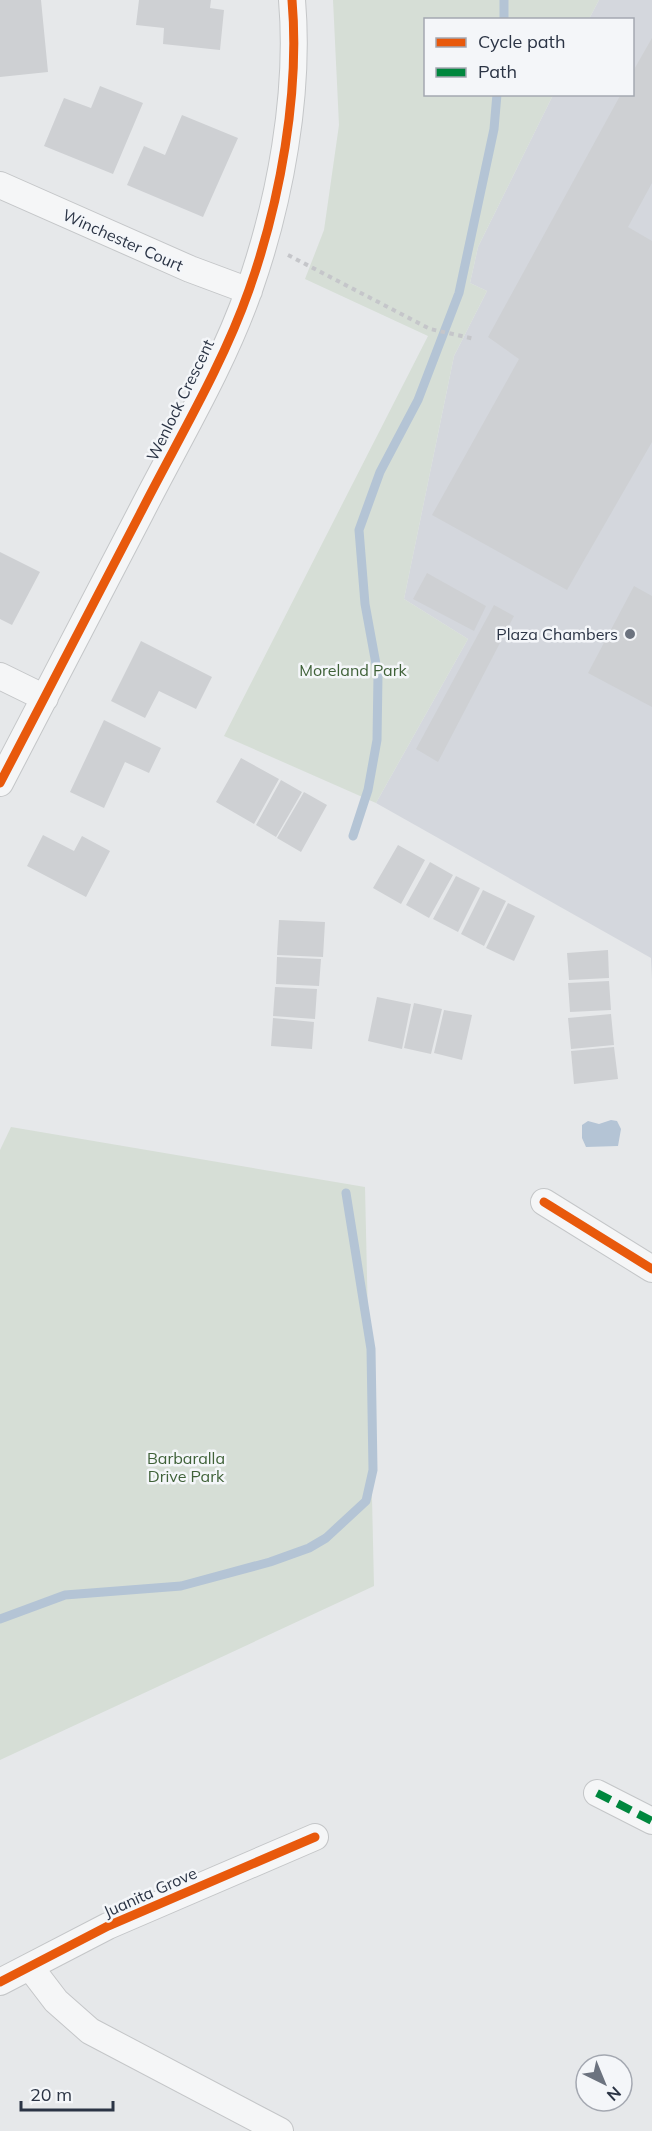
<svg xmlns="http://www.w3.org/2000/svg" width="652" height="2131" font-family="Mulish,sans-serif">
<style>
.built{fill:#d4d7dd}
.green{fill:#d6ded6}
.water{fill:#b4c4d5}
.lines{fill:none;stroke-linecap:round;stroke-linejoin:round}
.stream{stroke:#b4c4d5;stroke-width:9}
.building{fill:#ced0d3}
.minor-casing{stroke:#c4c6c8;stroke-width:28}
.path{stroke:#c5c6ca;stroke-width:4;stroke-dasharray:4.5 4.5;stroke-linecap:butt}
.minor{stroke:#f5f6f7;stroke-width:26}
.quiet{stroke:#00873e;stroke-width:8;stroke-dasharray:15 8;stroke-linecap:butt}
.cycleway-casing{stroke:#f4f6f9;stroke-width:13}
.cycleway{stroke:#e8590c;stroke-width:9}
.poi-dot{fill:#6c737f;stroke:#f4f6f9;stroke-width:2}
.labels{text-anchor:middle;dominant-baseline:central;stroke-width:5;stroke-linejoin:round;paint-order:stroke}
.street-label{font-size:16px;fill:#2b3445;stroke:#f4f6f9}
.poi-label{font-size:16px;fill:#2b3445;stroke:#f4f6f9;text-anchor:end}
.park-label{font-size:16px;fill:#3f6138;stroke:#f4f6f9}
</style>
<rect width="100%" height="100%" fill="#e6e8ea"/>
<path class="built" d="M599,0H652V979L651,958L376,803L468,639L404,599L454,356L487,291L470,283L478,247L553,95L632,94V20L589,19Z"/>
<path class="green" d="M333,0H599L589,19L426,20V94L553,95L478,247L470,283L487,291L454,356L404,599L468,639L376,803L224,736L428,336L305,279L324,230L339,125Z
M11,1127L365,1187L374,1586L0,1760V1150Z"/>
<path class="water" d="M611,1120L617,1121L621,1129L618,1146L586,1147L582,1138V1125L588,1121L599,1124Z"/>
<g class="lines">
<path class="stream" d="M504,20V0
M353,836L368,790L377,740L378,675L365,604L359,530L380,472L418,400L459,293L494,129L497,94
M0,1619L65,1595L181,1586L270,1562L309,1548L326,1538L366,1501L373,1470L371,1349L346,1193"/>
</g>
<path class="building" d="M0,0H41L48,72L0,77Z
M139,0H211L210,8L224,10L220,50L163,44L164,28L136,25Z
M652,38V183L628,227L652,241V442L567,590L432,515L519,359L488,337L621,94H632V73Z
M100,86L143,103L113,174L44,146L64,98L91,108Z
M182,115L238,138L203,217L127,185L144,146L165,155Z
M0,552L40,572L12,625L0,619Z
M427,573L486,606L474,631L413,599Z
M634,586L652,596V707L588,673Z
M494,605L514,616L438,762L416,749Z
M141,641L212,677L196,709L159,691L145,718L111,701Z
M104,720L161,748L149,773L125,762L104,808L70,792Z
M241,758L279,779L254,824L216,802Z
M281,780L302,792L276,837L256,825Z
M304,792L327,805L301,852L277,838Z
M43,835L74,851L82,836L110,851L86,897L27,866Z
M398,845L425,860L401,904L373,888Z
M430,862L453,875L429,918L406,905Z
M456,876L480,888L458,932L433,919Z
M483,890L506,901L484,946L461,934Z
M508,903L535,916L514,961L486,948Z
M279,920L325,922L323,957L277,955Z
M608,950L609,978L569,980L567,953Z
M277,957L321,959L319,986L276,984Z
M609,981L611,1010L570,1012L568,983Z
M275,987L317,989L315,1019L273,1016Z
M377,997L411,1004L402,1049L368,1041Z
M414,1003L442,1009L431,1054L404,1048Z
M444,1010L472,1015L462,1060L434,1053Z
M611,1014L614,1045L571,1049L568,1018Z
M273,1018L314,1022L312,1049L271,1046Z
M614,1047L618,1079L574,1084L571,1051Z"/>
<g class="lines">
<g class="minor-casing">
<path id="minor" d="M0,185L190,269L249,291
M0,676L45,698
M0,783C47,694 93,604 140,514C177,441 222,367 249,290C280,202 300,93 292,0
M544,1202L652,1269
M597,1793L652,1821
M30,1967L56,2001L90,2031L280,2131
M0,1982L108,1926L315,1837"/>
</g>
<path class="path" d="M288,255L430,329L475,339"/>
<use href="#minor" class="minor"/>
<path class="quiet" d="M597,1793L652,1821"/>
<g class="cycleway-casing">
<path id="cycleway" d="M0,783C47,694 93,604 140,514C177,441 222,367 249,290C280,202 300,93 292,0
M544,1202L652,1269
M0,1982L108,1926L315,1837"/>
</g>
<use href="#cycleway" class="cycleway"/>
</g>
<circle class="poi-dot" cx="630" cy="634" r="6"/>
<g class="labels">
<g class="street-label">
<text transform="translate(123 240) rotate(24)">Winchester Court</text>
<text transform="translate(180 400) rotate(-64)">Wenlock Crescent</text>
<text transform="translate(150 1892) rotate(-24)">Juanita Grove</text>
</g>
<g class="poi-label">
<text x="618" y="634">Plaza Chambers</text>
</g>
<g class="park-label">
<text x="353" y="670">Moreland Park</text>
<text x="186" y="1458">Barbaralla<tspan x="186" dy="18">Drive Park</tspan></text>
</g>
</g>
<rect x="424" y="18" width="210" height="78" fill="#f4f6f9" stroke="#a4a8b1" stroke-width="1.5"/>
<rect x="436" y="38" width="30" height="9" fill="#e8590c" stroke="#a4a8b1" stroke-width="1.5"/>
<text x="478" y="48" font-size="18" fill="#2b3445">Cycle path</text>
<rect x="436" y="68" width="30" height="9" fill="#00873e" stroke="#a4a8b1" stroke-width="1.5"/>
<text x="478" y="78" font-size="18" fill="#2b3445">Path</text>
<g transform="translate(604 2083) rotate(137)"><circle r="28" fill="#f4f6f9" stroke="#a4a8b1" stroke-width="1.5"/>
<path d="M0-4.5L10 22L0 15L-10 22Z" fill="#6c737f"/>
<text y="-9" font-size="16" font-weight="bold" text-anchor="middle" fill="#2b3445">N</text>
</g>
<path d="M21 2101v9h92v-9" fill="none" stroke="#2b3445" stroke-width="3"/>
<text x="30" y="2101" font-size="18" fill="#2b3445" stroke="#f4f6f9" stroke-width="4.5" paint-order="stroke">20 m</text>
</svg>
